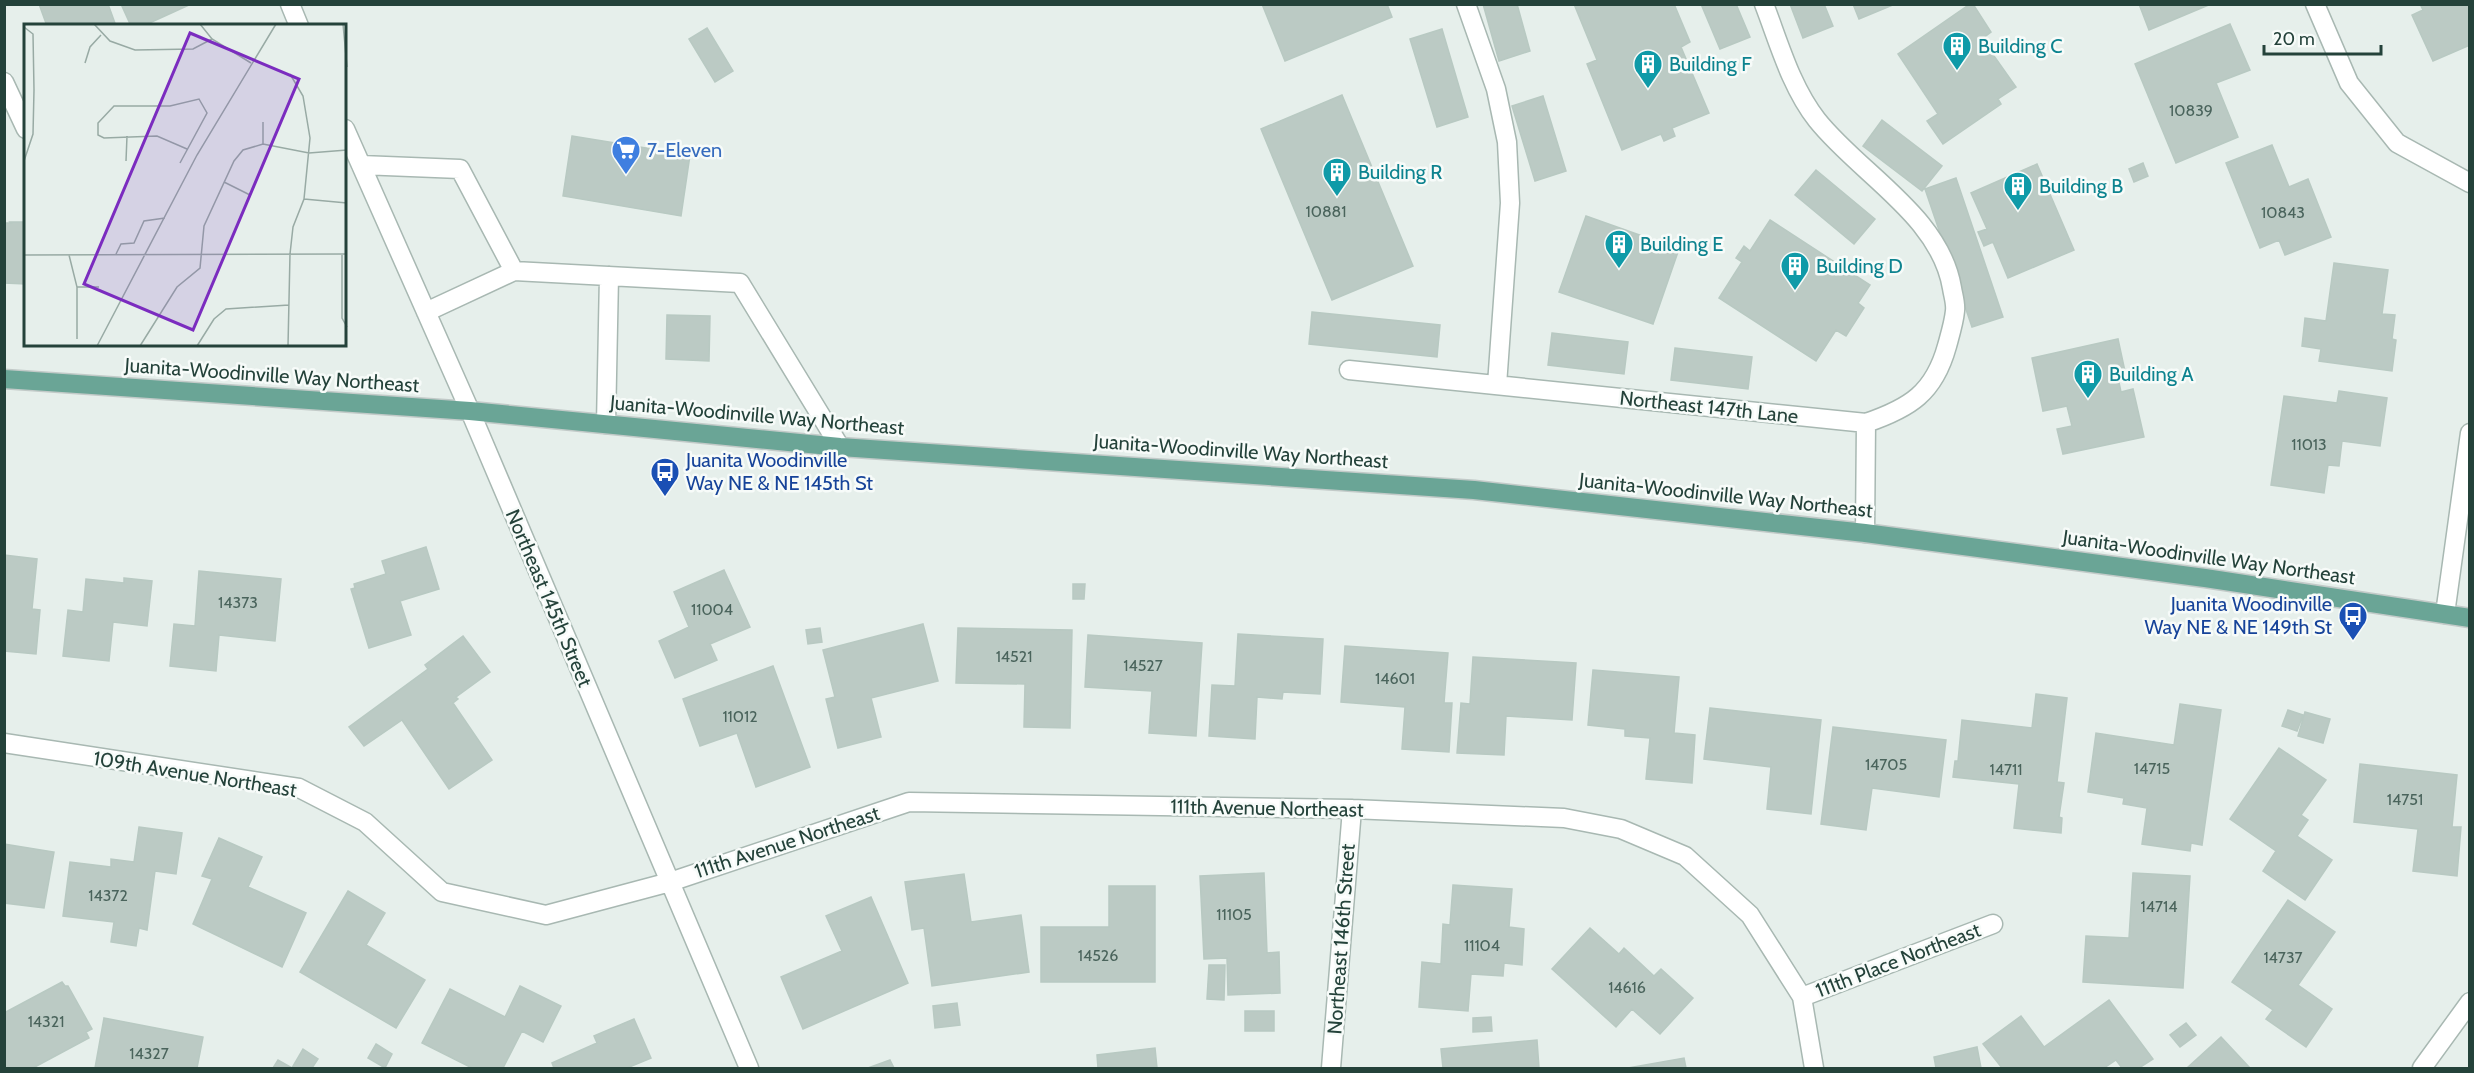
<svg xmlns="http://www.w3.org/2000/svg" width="2474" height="1073" font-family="Cabin,sans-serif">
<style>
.building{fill:#bbcac4;stroke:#b8c9c2;stroke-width:1.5}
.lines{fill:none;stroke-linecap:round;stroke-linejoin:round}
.minor-casing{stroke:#a8b8b2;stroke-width:21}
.major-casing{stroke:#c2cac8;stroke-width:21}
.minor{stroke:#fff;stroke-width:18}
.major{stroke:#6aa596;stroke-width:18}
.labels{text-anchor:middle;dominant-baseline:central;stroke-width:5;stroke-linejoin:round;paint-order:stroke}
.number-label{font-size:16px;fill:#4a645c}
.culture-label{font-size:20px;fill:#0d838f;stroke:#f7fbf9;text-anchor:start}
.shop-label{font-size:20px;fill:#366cbe;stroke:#f7fbf9;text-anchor:start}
.street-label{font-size:20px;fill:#24423a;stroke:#f7fbf9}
.transit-label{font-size:20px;fill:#164399;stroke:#f7fbf9;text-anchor:start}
.inset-road{fill:none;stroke:#98aaa4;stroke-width:1.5}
.view{fill:#7b2cbf;fill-opacity:0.15;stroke:#7b2cbf;stroke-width:3}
.inset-edge{fill:none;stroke:#24423a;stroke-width:3}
</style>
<rect width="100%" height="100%" fill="#e6efeb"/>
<path class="building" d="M39,4H108L116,26H47Z
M121,4H189V5L143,26H131Z
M1262,4H1387L1392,17L1285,61Z
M1483,4H1517L1530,51L1499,61Z
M1574,4H1674L1690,42L1681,47L1709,113L1672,128L1675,136L1664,141L1661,134L1622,150L1587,64L1597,60Z
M1701,4H1736L1750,37L1720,49Z
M1790,4H1824L1833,26L1803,38Z
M1853,4H1895L1859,19Z
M1970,4H1973L1991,32L1982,39L2016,87L1998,99L2001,104L1943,144L1927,121L1938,114L1898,54Z
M2139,4H2211L2149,30Z
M2420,4H2470V45L2433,61L2412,15L2423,10Z
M2230,24L2250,70L2216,83L2238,137L2176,163L2135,64Z
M707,28L733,71L715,82L689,39Z
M1442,29L1468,117L1437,127L1410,39Z
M1342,95L1413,266L1332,300L1261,129Z
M1543,96L1566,171L1535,181L1512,106Z
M1882,120L1942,166L1922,191L1863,146Z
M572,136L690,155L681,216L563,196Z
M2272,145L2289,187L2308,179L2331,237L2285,255L2279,240L2260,248L2226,163Z
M2143,163L2148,176L2134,182L2129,169Z
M2037,164L2074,250L2008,278L1993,242L1984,246L1978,232L1987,229L1971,193Z
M1816,170L1875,219L1854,244L1795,195Z
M1956,178L2003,317L1972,327L1925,189Z
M1586,216L1679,249L1653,324L1559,292Z
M1770,220L1870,285L1858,303L1864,308L1846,336L1836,330L1816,361L1719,298L1742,262L1736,258L1744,246L1750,251Z
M10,222H26V284L4,283V223H11Z
M2334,263L2388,270L2382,314L2395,315L2392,339L2396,340L2392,371L2319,361L2321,349L2302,346L2305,318L2326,321Z
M1312,312L1440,325L1437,357L1309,344Z
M667,315L710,316L709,361L666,359Z
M1552,333L1628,342L1624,374L1548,365Z
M2118,339L2126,376L2118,378L2121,392L2133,389L2144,437L2063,454L2057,429L2072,426L2067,406L2043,411L2032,358Z
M1675,348L1752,357L1748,389L1671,380Z
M2339,391L2387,398L2380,446L2342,441L2339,466L2328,465L2324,493L2271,485L2284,396L2337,403Z
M426,547L439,589L400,601L411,635L369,648L351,589L355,588L354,584L386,574L382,561Z
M4,555L37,559L32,609L40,610L36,654L4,651Z
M724,570L750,627L710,644L717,660L675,678L659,641L689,627L674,592Z
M199,571L281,579L275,641L219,635L216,671L170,666L174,624L195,626Z
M124,578L152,581L147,626L113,622L109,661L63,656L68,610L83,612L86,579L124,583Z
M1073,584H1085L1084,599H1073Z
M923,624L938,681L871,698L881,737L838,748L826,699L835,697L823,650Z
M820,628L822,642L808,644L806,630Z
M958,628L1072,630L1070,728L1024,727L1025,684L956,683Z
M1238,634L1323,639L1320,694L1283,692L1282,699L1257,697L1255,739L1209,736L1212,685L1235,686Z
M1088,635L1202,643L1196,736L1149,733L1152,691L1085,687Z
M463,636L490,672L456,697L458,699L453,703L492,760L449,789L402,720L364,746L349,727L428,669L425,665Z
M1345,646L1448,653L1444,703H1452L1449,752L1402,749L1405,707L1341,702Z
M1473,657L1576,663L1572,720L1506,716L1504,755L1457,753L1461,703L1470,704Z
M773,666L810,767L756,787L737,733L700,746L683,699Z
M1593,670L1679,677L1674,733L1695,735L1692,783L1646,779L1650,738L1625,736V729L1588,725Z
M2036,694L2067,698L2057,782L2064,783L2059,817L2062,818L2061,833L2014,828L2019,784L1953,777L1955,761H1958L1962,720L2032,728Z
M2180,704L2221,710L2202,845L2191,843L2190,851L2142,844L2147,808L2123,804L2124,798L2088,792L2096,733L2174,745Z
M1710,708L1821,720L1811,814L1767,809L1771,767L1704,759Z
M2288,710L2303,715L2297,731L2282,726Z
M2305,712L2330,719L2323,743L2298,736Z
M1833,727L1946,740L1939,797L1872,788L1866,830L1821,824Z
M2279,748L2326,780L2301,815L2308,820L2297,836L2332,860L2305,900L2263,871L2276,851L2230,819Z
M2360,764L2457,775L2452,827H2461L2457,876L2413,871L2418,829L2354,822Z
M139,827L182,833L176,874L155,871L147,930L139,928L136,946L111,942L114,922L63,916L70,862L111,867V859L134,862Z
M219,838L262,857L248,887L306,913L282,967L193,924L212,879L202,876Z
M4,844L54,852L44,908L4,903Z
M1264,873L1267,953L1279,952L1280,993L1228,995L1227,958L1204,959L1200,876Z
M2133,873L2190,876L2183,988L2083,982L2086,936L2129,938Z
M964,874L971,922L1021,915L1029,972L932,986L924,928L912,930L905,882Z
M1453,885L1512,889L1509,927L1524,929L1522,965L1504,963L1503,976L1471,974L1468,1011L1419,1007L1422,962L1441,964L1443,924L1450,925Z
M1109,886H1155V982H1041V927H1109Z
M348,891L385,913L366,945L425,980L396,1028L300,972Z
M871,897L908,983L803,1029L781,977L842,951L826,916Z
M2288,900L2335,932L2298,985L2332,1009L2306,1047L2266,1019L2273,1010L2232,982Z
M1590,928L1619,954L1624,948L1654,976L1661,969L1693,998L1660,1034L1632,1009L1616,1027L1552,969Z
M1209,965H1225L1224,1000L1207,999Z
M62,982L65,986H68L92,1029L86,1032L89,1038L33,1068H4V1013Z
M520,986L561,1006L543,1042L522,1031L503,1068H472L422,1043L450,989L505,1017Z
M2109,1000L2153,1059L2139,1068H2122L2116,1060L2104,1068H2002L1983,1044L2021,1016L2044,1047Z
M957,1003L960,1025L935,1028L933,1006Z
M1245,1011H1274V1031H1245Z
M1491,1017L1492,1031L1473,1032V1018Z
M104,1018L203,1037L197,1068H95Z
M634,1019L651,1058L627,1068H554L552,1063L597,1043L594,1036Z
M2186,1023L2196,1035L2180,1047L2170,1035Z
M2221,1037L2250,1068H2187Z
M1537,1040L1539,1068H1443L1441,1049Z
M376,1044L392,1054L385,1068L368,1058Z
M1977,1047L1981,1068H1936L1934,1057Z
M1155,1048L1157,1068H1098L1097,1055Z
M303,1049L318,1059L312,1068H273L278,1060L292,1068Z
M1684,1058L1686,1068H1628Z
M890,1060L894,1068H868Z"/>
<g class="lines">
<g class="minor-casing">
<path id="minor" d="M290,4L299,26
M1466,4L1496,89L1507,142L1510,203L1497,385
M2315,4L2349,83L2397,143L2470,183
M4,82L26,129
M345,129L470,411L749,1068
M361,165L460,169L514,271L740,283L840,447
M426,312L514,271
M1349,370L1866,423C1910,408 1934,393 1947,346C1950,335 1954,322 1955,311C1956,303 1953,295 1952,288C1940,216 1860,174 1817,120C1791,87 1779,43 1764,4
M606,424L609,276
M1865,533L1866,423
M2445,614L2470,433
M4,743L299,788L365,822L442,892L546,915L670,882L909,802L1352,809L1564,818L1621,829L1685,856L1750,915L1802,997L1814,1068
M1802,997L1993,924
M1331,1068L1352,809
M2422,1068L2470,1002"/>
</g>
<g class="major-casing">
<path id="major" d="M4,379L470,411L840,447L1474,490L1865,533L2205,578L2470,618"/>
</g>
<use href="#minor" class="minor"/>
<use href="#major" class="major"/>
</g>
<defs>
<g id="building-pin" transform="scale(1.5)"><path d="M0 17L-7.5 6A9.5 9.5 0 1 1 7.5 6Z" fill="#0f9aa8" stroke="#f7fbf9"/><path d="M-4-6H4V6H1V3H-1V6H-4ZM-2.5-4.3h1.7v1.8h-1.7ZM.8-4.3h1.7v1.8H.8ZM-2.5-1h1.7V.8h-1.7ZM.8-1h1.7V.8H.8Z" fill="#fff"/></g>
<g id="supermarket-pin" transform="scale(1.5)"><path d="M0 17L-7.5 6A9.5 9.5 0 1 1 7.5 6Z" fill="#3f7fe0" stroke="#f7fbf9"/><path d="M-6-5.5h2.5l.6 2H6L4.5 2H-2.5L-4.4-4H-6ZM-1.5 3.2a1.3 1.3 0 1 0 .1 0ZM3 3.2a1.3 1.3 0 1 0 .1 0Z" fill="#fff"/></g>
<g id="bus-pin" transform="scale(1.5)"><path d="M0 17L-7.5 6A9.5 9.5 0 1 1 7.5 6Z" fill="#1a4fb4" stroke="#f7fbf9"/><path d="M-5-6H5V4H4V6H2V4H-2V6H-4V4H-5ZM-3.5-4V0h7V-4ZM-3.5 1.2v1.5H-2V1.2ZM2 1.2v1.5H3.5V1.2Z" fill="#fff"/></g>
</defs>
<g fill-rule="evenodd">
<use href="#building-pin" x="1957" y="46"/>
<use href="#building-pin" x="1648" y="64"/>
<use href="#supermarket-pin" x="626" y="150"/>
<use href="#building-pin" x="1337" y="172"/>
<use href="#building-pin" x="2018" y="186"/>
<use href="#building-pin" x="1619" y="244"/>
<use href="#building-pin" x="1795" y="266"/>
<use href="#building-pin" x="2088" y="374"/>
<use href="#bus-pin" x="665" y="472"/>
<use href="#bus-pin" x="2353" y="616"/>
</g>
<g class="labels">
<g class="number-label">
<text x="2191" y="110">10839</text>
<text x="1326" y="211">10881</text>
<text x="2283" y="212">10843</text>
<text x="2309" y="444">11013</text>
<text x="238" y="602">14373</text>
<text x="712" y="609">11004</text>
<text x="1014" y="656">14521</text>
<text x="1143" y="665">14527</text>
<text x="1395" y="678">14601</text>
<text x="740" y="716">11012</text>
<text x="1886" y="764">14705</text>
<text x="2152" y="768">14715</text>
<text x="2006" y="769">14711</text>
<text x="2405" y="799">14751</text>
<text x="108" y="895">14372</text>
<text x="2159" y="906">14714</text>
<text x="1234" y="914">11105</text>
<text x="1482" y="945">11104</text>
<text x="1098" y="955">14526</text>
<text x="2283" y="957">14737</text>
<text x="1627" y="987">14616</text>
<text x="46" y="1021">14321</text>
<text x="149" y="1053">14327</text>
</g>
<g class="culture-label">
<text x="1978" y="46">Building C</text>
<text x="1669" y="64">Building F</text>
<text x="1358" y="172">Building R</text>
<text x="2039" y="186">Building B</text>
<text x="1640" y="244">Building E</text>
<text x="1816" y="266">Building D</text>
<text x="2109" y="374">Building A</text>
</g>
<g class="shop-label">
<text x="647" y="150">7-Eleven</text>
</g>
<g class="street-label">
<text transform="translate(272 375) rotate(4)">Juanita-Woodinville Way Northeast</text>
<text transform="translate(1709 407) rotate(6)">Northeast 147th Lane</text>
<text transform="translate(757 415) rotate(5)">Juanita-Woodinville Way Northeast</text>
<text transform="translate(1241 451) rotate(4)">Juanita-Woodinville Way Northeast</text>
<text transform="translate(1726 495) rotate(6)">Juanita-Woodinville Way Northeast</text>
<text transform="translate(2209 557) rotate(8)">Juanita-Woodinville Way Northeast</text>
<text transform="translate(549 598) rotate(67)">Northeast 145th Street</text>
<text transform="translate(195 774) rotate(9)">109th Avenue Northeast</text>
<text transform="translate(1267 808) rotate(1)">111th Avenue Northeast</text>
<text transform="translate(787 842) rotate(-18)">111th Avenue Northeast</text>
<text transform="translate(1341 939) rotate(-86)">Northeast 146th Street</text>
<text transform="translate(1898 960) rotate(-21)">111th Place Northeast</text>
</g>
<g class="transit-label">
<text x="686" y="460">Juanita Woodinville<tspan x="686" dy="23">Way NE &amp; NE 145th St</tspan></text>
<text x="2332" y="604" text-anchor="end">Juanita Woodinville<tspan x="2332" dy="23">Way NE &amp; NE 149th St</tspan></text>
</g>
</g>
<g transform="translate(24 24)">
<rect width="322" height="322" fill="#e6efeb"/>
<path class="inset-road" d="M70,0L86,17L111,26L169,25L188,15M176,0L188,15L227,39M319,0L323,43M0,3L9,10L10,66L9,110L0,137M61,39L66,23L77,11M239,120V98M102,137L103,112M156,139L183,89L175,75L146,82H90L74,99V111L80,114L133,112L163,125M200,158L226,171M280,175L323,179M92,230L97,220L110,219L120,197L141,194M318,230V294L323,303M0,231L323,230M45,231L53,263V315M53,263H75M73,322L173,131L252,0M116,322L153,263L176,244L180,202L210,137L219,126L239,120L285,129L323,126M173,322L190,295L202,285L265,281M264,322L266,230L269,203L280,175L286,114L279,72L266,50"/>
<path class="view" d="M166,9L275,55L169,306L60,260Z"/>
<rect width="322" height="322" class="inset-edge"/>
</g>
<rect width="2474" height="1073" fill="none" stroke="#24423a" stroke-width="12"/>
<path d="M2264 45v9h117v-9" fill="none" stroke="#24423a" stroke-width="3"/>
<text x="2273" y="45" font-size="18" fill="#24423a" stroke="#f7fbf9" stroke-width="4.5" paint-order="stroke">20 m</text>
</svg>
